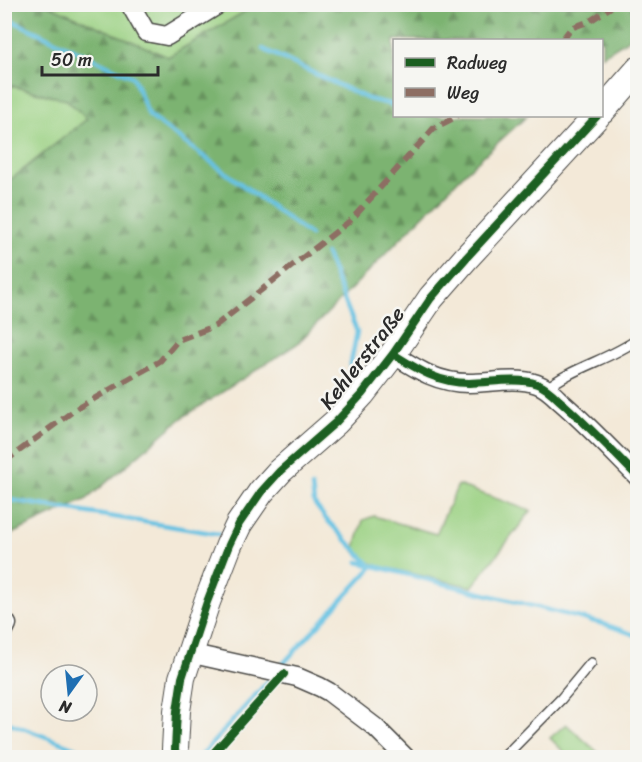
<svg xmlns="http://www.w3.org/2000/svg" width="642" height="762" font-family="Sriracha,sans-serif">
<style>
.green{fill:#9bd183;stroke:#637e57;stroke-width:1.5}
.forest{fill:url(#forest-firs);stroke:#546f4e;stroke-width:1.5}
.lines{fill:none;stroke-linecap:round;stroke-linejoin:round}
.stream{stroke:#64c1e2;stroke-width:4.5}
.lane-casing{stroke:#494845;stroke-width:12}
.street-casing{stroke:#494845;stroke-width:21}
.secondary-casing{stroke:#494845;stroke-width:28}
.path{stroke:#494845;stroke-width:3;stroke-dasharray:4.5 4.5;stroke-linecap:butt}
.lane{stroke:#fff;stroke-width:9}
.street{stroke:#fff;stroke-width:18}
.secondary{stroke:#fff;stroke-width:26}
.quiet{stroke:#8d6e63;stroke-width:6;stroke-dasharray:12 6;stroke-linecap:butt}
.cycleway-casing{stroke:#f6f6f2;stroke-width:11}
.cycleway{stroke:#1b5e20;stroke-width:8}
.labels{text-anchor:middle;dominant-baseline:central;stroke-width:5;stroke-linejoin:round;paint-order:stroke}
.street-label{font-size:21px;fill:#2b2b2b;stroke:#f6f6f2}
</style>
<defs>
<pattern id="forest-firs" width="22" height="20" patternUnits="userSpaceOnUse" patternTransform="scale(1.5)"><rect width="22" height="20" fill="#7cb371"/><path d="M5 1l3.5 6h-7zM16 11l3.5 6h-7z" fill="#66925d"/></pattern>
</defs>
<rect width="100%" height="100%" fill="#f6f6f2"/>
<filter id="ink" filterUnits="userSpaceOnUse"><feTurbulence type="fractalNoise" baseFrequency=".0167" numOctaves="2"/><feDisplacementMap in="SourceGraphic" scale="12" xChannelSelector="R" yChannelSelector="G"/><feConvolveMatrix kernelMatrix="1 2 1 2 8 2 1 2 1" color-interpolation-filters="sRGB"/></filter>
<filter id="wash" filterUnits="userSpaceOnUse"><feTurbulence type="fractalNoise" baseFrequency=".008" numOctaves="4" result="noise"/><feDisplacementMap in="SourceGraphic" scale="24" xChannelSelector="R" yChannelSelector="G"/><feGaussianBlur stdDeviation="1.35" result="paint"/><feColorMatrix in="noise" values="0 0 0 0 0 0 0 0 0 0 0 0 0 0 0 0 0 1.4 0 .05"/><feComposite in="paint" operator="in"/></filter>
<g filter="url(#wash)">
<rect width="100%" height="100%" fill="#f3e9d8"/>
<path class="green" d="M48,5H256L168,57Z
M4,84L67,100L87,119L5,184Z
M458,485L531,511L472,587L379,566L368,562L354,551L363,520L374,516L436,534Z
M566,724L603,757H569L550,738Z"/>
<path class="forest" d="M5,4L48,5L168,57L256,5H637L638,33L602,56V40H394V116H527L467,171L297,344L182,418L87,499L5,537V184L87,119L67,100L5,84Z"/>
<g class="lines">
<path class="stream" d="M4,17L133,77L149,116L310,235
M263,49L368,99L394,105
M326,254L357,332L350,367
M4,499L218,534
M358,562L604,624L638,636
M282,665L372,567L326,519L314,503L312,487
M4,721L102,758
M199,758L269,680"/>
</g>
</g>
<g filter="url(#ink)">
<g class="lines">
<g class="lane-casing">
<path id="lane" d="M546,389C573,367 609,360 638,339
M503,758L561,699L591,663"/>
</g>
<g class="street-casing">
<path id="street" d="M130,4L146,32L167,36L219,4
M393,354C418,370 438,383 469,383C490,383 516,377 537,384C546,387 553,394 559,400C587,424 612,451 638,477
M4,630L7,624
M190,652L202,656L297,677L320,687L329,692L375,727L406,758"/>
</g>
<g class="secondary-casing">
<path id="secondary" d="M602,111L638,70
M177,758L175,749L177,711L182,678L207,602L229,545L239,524L261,492L280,471L336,422L362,394L393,354L431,298L466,258L597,116"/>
</g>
<path class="path" d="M631,4V9L635,14L638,12
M611,7L613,4"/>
<use href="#lane" class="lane"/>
<use href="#street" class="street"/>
<use href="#secondary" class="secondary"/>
<path class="quiet" d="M562,40L571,28L590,21L611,7
M4,462L76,409L160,361L178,340L215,326L351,220L434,128L458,116"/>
<g class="cycleway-casing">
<path id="cycleway" d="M393,354C418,370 438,383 469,383C490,383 516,377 537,384C546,387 553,394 559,400C587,424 612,451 638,477
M177,758L175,749L177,711L182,678L207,602L229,545L239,524L261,492L280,471L336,422L362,394L393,354L431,298L466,258L597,116
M209,758L284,674"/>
</g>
<use href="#cycleway" class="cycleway"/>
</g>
</g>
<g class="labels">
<g class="street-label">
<text transform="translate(362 358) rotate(-52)">Kehlerstraße</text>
</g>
</g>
<rect width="642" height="762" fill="none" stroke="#f6f6f2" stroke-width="24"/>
<rect x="393" y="39" width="210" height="78" fill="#f6f6f2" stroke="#a5a5a2" stroke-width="1.5"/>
<rect x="405" y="58" width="30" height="9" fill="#1b5e20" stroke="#a5a5a2" stroke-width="1.5"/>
<text x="447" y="69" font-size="18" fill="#2b2b2b">Radweg</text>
<rect x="405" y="88" width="30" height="9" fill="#8d6e63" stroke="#a5a5a2" stroke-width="1.5"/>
<text x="447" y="99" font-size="18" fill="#2b2b2b">Weg</text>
<g transform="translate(69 693) rotate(195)"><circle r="28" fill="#f6f6f2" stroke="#a5a5a2" stroke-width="1.5"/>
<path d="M0-4.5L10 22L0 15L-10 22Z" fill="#1f6fb2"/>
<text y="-9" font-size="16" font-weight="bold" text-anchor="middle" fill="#2b2b2b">N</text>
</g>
<path d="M42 66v9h116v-9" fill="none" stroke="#2b2b2b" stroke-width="3"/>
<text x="51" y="66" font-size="18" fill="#2b2b2b" stroke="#f6f6f2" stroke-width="4.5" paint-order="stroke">50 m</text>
</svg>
